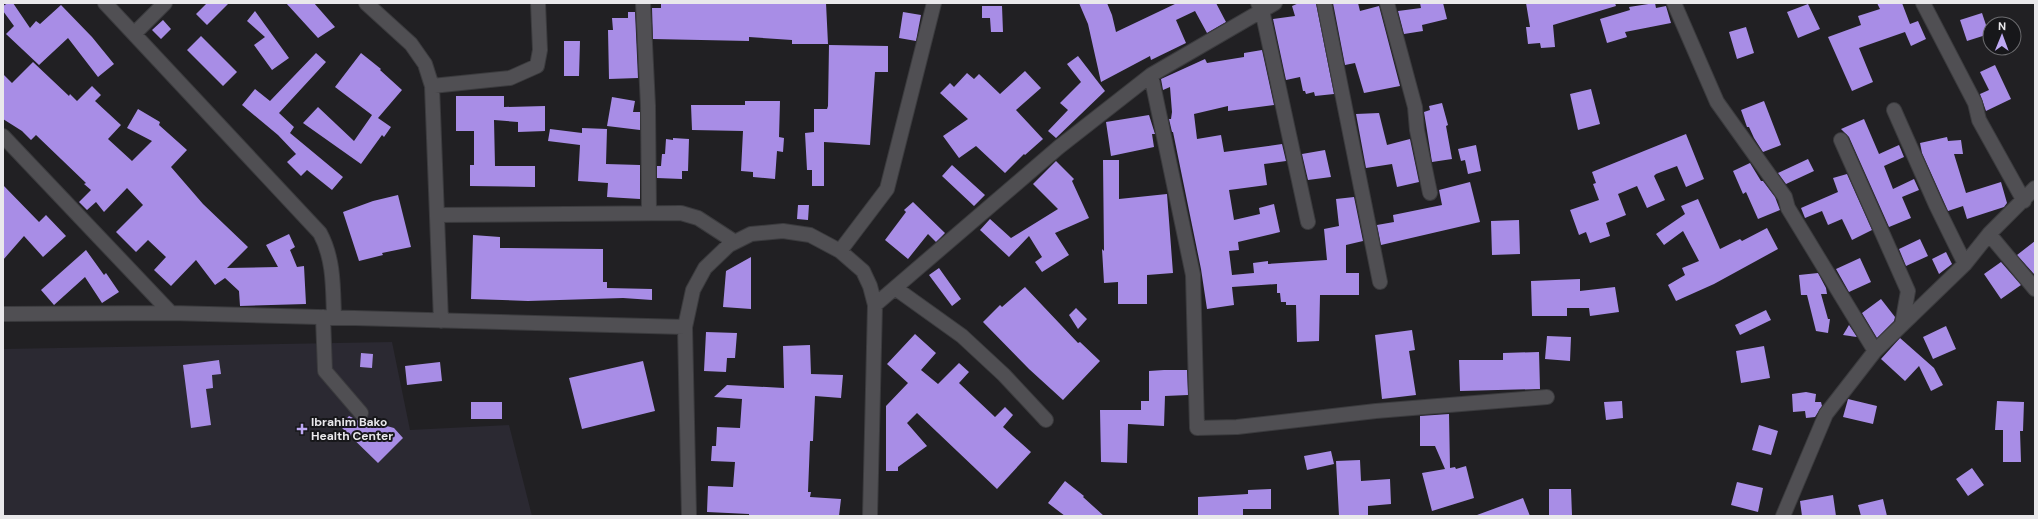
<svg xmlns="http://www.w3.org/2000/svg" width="2038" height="519" font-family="'DM Sans',sans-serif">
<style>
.built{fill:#2b2932}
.building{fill:#a88de6}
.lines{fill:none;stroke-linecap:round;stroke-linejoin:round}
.minor-casing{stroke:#3b3b3e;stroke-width:16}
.minor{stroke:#504f53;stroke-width:14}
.poi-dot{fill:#bea9f4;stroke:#17171a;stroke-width:1.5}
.labels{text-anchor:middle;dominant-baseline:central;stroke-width:4;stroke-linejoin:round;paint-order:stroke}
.poi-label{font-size:12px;font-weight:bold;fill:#e9e8eb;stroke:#17171a;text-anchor:start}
</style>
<rect width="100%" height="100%" fill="#212023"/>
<path class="built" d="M392,342L410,430L509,425L532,516H3V349Z"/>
<path class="building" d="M8,3H13L30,28L36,21L40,24L61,5L92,37L114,64L98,77L68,38L39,65L6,34L14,26L3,11V6Z
M207,3H229L207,25L196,14Z
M286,3H314L335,27L318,38Z
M661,3H826L828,44H792V40L749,37V41L653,39L652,8H661Z
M1079,3H1107L1112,15L1116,32L1177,3H1216L1226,22L1207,33L1195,11L1176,20L1186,43L1151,60L1150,56L1101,82L1088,24Z
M1299,3H1316L1334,94L1315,96L1314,92L1306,94L1305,91H1303L1300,77L1286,80L1273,19L1295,16L1292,6Z
M1333,3H1358L1360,11L1379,6L1400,86L1364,93L1355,63L1345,65Z
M1420,3H1443L1447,19L1422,25L1423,31L1404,34L1398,11L1421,8Z
M1526,3H1615L1616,6L1553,25L1555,47L1541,48L1540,43L1528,44L1526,27H1530Z
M1655,3L1656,8L1666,6L1671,23L1625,32L1627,37L1607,43L1600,19L1630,10L1629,7Z
M1877,3H1902L1910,24L1918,21L1926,39L1911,46L1905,32L1859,48L1873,82L1852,91L1828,37L1861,25L1858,16L1880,9Z
M1808,4L1820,29L1798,38L1787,12Z
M982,6H1002L1003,32H991L990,18H982Z
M255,11L289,58L272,70L254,45L265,37L247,21Z
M628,12H635L638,78L609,79L608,30H613L612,18H628Z
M903,12L921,15L916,41L899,38Z
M1982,13L1989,34L1967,41L1960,20Z
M163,20L171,29L161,39L152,30Z
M1746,27L1754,53L1737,59L1729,32Z
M201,36L237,72L223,86L187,50Z
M564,41H580L579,76H564Z
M829,45L888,46V72H875L870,145L824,142V186H812V170H807L805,133L814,132V109H827L828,106Z
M1262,50L1274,105L1228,111V106L1194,114L1197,139L1221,135L1224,152L1282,144L1286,161L1264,164L1267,185L1229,190L1234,220L1260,214L1259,208L1274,204L1280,232L1238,242L1239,250L1229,251L1232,275L1254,273L1253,263L1268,261V264L1327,260L1324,229L1339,226L1336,199L1354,197L1363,241L1346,245V273H1359V295H1320L1319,341L1297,342L1296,305H1286V302H1281L1280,293H1277V284L1232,287L1234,305L1207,309L1201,269L1173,132H1172L1169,119H1171L1172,112L1170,87L1163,90L1161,79L1205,59L1207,63L1244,57V53Z
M316,53L326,62L279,113L294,127L290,133L343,177L332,190L307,170L301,176L287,162L296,154L278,135L242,105L255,89L270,101Z
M361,53L381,69L380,70L402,90L378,118L391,127L384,137L382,135L361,164L303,123L318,107L354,141L372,115L335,87Z
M1078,56L1105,91L1056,138L1048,131L1068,110L1060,103L1081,82L1067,64Z
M33,62L69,96L70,94L77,101L92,86L101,95L95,101L121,125L108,139L132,161L152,141L127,128L138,109L160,122L159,125L187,150L171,167L203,204L248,247L227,268L278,267L266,245L289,234L295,247L290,250L297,267L304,266L306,304L240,306L239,291L225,278L215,285L196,260L171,286L154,270L166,257L148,240L136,252L116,232L143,205L127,188L104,212L96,202L87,210L79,202L91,190L84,184L86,183L36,135L31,140L22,131L3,119V74L12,83Z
M1995,65L2011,99L1986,111L1980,94L1989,90L1980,72Z
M1025,71L1041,88L1016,110L1043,139L1025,155L1024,154L1005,173L976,146L959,158L943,136L968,119L940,93L950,83L954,87L967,73L974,79L979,74L1000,94Z
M1591,89L1600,124L1578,130L1570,94Z
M456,96H504V107L545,106V131L518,132V122L494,120L495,166H535V187L470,186V165H474V131H456Z
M612,97L635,101L633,112H640V130L607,126Z
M745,101H780L779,137L784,138L783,152L777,151L775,179L753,177V172L741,171L743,131L692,130L691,105H745Z
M1764,101L1781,145L1763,152L1754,138L1749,127H1747L1741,110Z
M1442,103L1448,125L1446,126L1452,159L1432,162L1424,112L1430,110L1429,106Z
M1379,113L1387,145L1410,139L1419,182L1397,187L1392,164L1366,168L1356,114Z
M1149,115L1155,134H1152L1154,147L1111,156L1106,122Z
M1864,119L1879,154L1899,145L1904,157L1884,166L1893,189L1914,179L1919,190L1902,197L1911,218L1889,227L1849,137L1841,129Z
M582,128L607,129L606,164L640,165V199L607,197L608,183L578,181L580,145L548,141L550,129L582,133Z
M1686,134L1704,179L1686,187L1677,166L1656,174L1654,176L1665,200L1647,208L1637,186L1618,194L1626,215L1606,223L1610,236L1590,243L1586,232L1579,235L1570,210L1599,200L1593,184L1596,183L1592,172Z
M1947,137L1948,141L1961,140L1963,154H1954L1966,193L2001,182L2007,203L2004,207L1967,219L1963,206L1948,211L1922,153L1920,143Z
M673,138L689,139L688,171H682V179L657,178V166H661L662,154H665L666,139L673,140Z
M1476,145L1481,171L1468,174L1465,160L1461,161L1458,149Z
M1325,150L1331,177L1308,180L1302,154Z
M1808,159L1814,171L1786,184L1778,173Z
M1103,160H1119V199L1167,194L1173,273L1147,275V304H1118V282L1104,283L1102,249L1104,251Z
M1056,161L1074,179L1072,181L1089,218L1055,233L1069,255L1042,272L1035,262L1042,257L1029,236L1009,257L980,230L990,219L1011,238L1058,209L1033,184Z
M1750,163L1761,181H1763L1775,197L1780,210L1758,219L1746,192L1743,194L1733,171Z
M952,165L985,195L974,206L942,176Z
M1847,174L1872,230L1852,240L1842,219L1828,225L1822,211L1805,218L1801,208L1838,192L1833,178Z
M1470,182L1480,222L1381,245L1377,225L1394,222L1393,215L1442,205L1439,190Z
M3,185L39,222L46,215L66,236L43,257L24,236L3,260Z
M398,195L411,247L382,253L383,255L359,261L343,212L373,201Z
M1698,199L1720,249L1740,239L1742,241L1767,228L1778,249L1714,284L1676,301L1668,285L1685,275L1682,268L1699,261L1683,231L1664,245L1656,234L1685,214L1681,206Z
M913,202L945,233L936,242L928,234L908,259L885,240L906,212L904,210Z
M798,205H809L808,220L797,219Z
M1519,220L1520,254L1492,255L1491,221Z
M473,235L500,237V248L603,249V282H607V288L652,289V300L623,298L528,301L471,299Z
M1920,239L1928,256L1906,266L1899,249Z
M2035,241V275L2017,255Z
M86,250L104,275L106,273L119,292L102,303L85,277L54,305L41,290Z
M1946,252L1952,264L1939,274L1932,259Z
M751,257V309L723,307L726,271Z
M1860,258L1871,282L1849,292L1836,269Z
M2001,262L2021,285L2001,299L1984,274Z
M939,268L961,299L952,306L929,275Z
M1818,273L1826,288L1827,294H1821L1828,319H1830L1828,333L1816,331L1807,295H1801L1799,275Z
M1580,279V291L1615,287L1619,312L1590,316L1589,308H1567V316H1532L1531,281Z
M1025,287L1078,343L1080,342L1100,361L1063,400L1029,369L983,322L1000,305L1002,307Z
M1881,299L1895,317L1894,321L1877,338L1862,313Z
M1076,308L1087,319L1078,329L1069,315Z
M1766,310L1771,320L1740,335L1735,325Z
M1849,325L1857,337L1843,335Z
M1946,326L1956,349L1933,359L1923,337Z
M1412,330L1415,350L1409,351L1416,395L1382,399L1375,335Z
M706,332L737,333L735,358H727L726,372L704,371Z
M915,334L936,353L921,370L938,384L959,363L969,372L959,383L995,417L1005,407L1013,415L1003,427L1031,452L997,489L917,413L907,423L927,446L898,467V471H886V406L908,383L887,364Z
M1547,336L1571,337L1570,361L1545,359Z
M1900,338L1934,368L1943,385L1931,391L1919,366L1905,381L1881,359Z
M810,345L811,374L843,375L841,398L815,396L813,441H810L808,492H811L810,497L841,499L839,516H749V514L707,512L708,486L733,487L735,462L711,461L712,446H716L717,427L740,428L742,399L714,397L727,385L784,388L783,346Z
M1764,346L1770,378L1741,383L1736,351Z
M1539,352L1540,389L1460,391L1459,360H1503V353Z
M361,353L373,354L372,368L360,367Z
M219,360L221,374L212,375L213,388L206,389L211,425L191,428L183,365Z
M643,361L655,411L582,429L569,378Z
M440,362L442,381L407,385L405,366Z
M1164,370H1187L1188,395L1165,396L1164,426L1128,424L1127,463L1101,462L1100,410H1141V401H1149V371Z
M1806,392L1816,394L1815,402H1821L1822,406L1815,417L1806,418L1805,411L1793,412L1792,394Z
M1848,399L1877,406L1873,424L1843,417Z
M1622,401L1623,418L1606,420L1604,402Z
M1997,401L2024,402L2023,431H2020L2021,462H2003V430H1995Z
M471,402H502V419H471Z
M1449,414L1450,468L1455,467L1456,469L1466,466L1474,498L1432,511L1422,473L1445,469L1435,446H1420V416Z
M349,416L359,421L365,420L394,428L403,438L378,463L340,426Z
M1759,425L1778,431L1771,455L1752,450Z
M1331,451L1334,464L1307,470L1304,456Z
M1360,460L1361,481L1390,479L1391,504L1368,506V516H1339L1336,461Z
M1972,468L1984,485L1968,496L1956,479Z
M1065,481L1084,496L1083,497L1104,516H1065L1048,503Z
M1737,482L1763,488L1758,512L1731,505Z
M1271,489V509H1243V516H1198V497L1248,494V490Z
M1549,489H1571L1572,515H1549Z
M1833,495L1836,516H1802L1800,501Z
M1523,498L1530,516H1478L1477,515Z
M1883,499L1887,516H1861L1858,505Z"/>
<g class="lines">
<g class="minor-casing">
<path id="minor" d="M105,3L320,233C334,259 333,288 334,317
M366,3L411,44L425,64L432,86L441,321
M643,3L648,106L649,213
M1258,3L1262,10L1308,222
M1324,3L1380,282
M1387,3L1415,107L1417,130L1430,193
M1674,3L1717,102L1785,197L1788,208L1875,351
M1923,3L1975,103L1979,120L2024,201
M134,34L165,3
M1151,75L1193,275L1197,428L1237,427L1376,411L1547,397
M432,86L510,78L537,66L540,50L538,3
M1894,110L1936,205L1965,264
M3,136L171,313
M1841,140L1908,291L1902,325
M437,215L681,213L698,218L735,242
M1989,234L2035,289
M840,251L887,189L934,3
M895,288L962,336L1004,375L1046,420
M875,305L1059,147L1151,75L1275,3
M3,314L171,313L685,327
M323,317L325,371L361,413
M689,516L685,327L693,290L705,268L729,245L751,234L783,231L810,235L840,251L863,271L870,286L875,305L870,516
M1783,516L1826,414L1875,351L1965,264L1989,234L2035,188"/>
</g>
<use href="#minor" class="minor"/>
</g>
<path class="poi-dot" d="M300 423h4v4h4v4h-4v4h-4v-4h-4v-4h4z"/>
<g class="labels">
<g class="poi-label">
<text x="311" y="422">Ibrahim Bako<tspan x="311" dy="14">Health Center</tspan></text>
</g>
</g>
<rect width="2038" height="519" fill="none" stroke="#e9e8eb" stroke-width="8"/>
<g transform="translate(2002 36) rotate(1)"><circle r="19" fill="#17171a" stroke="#6b6b6e"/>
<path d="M0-3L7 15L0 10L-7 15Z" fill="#bea9f4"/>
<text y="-6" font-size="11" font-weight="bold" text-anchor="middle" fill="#e9e8eb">N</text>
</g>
</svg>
